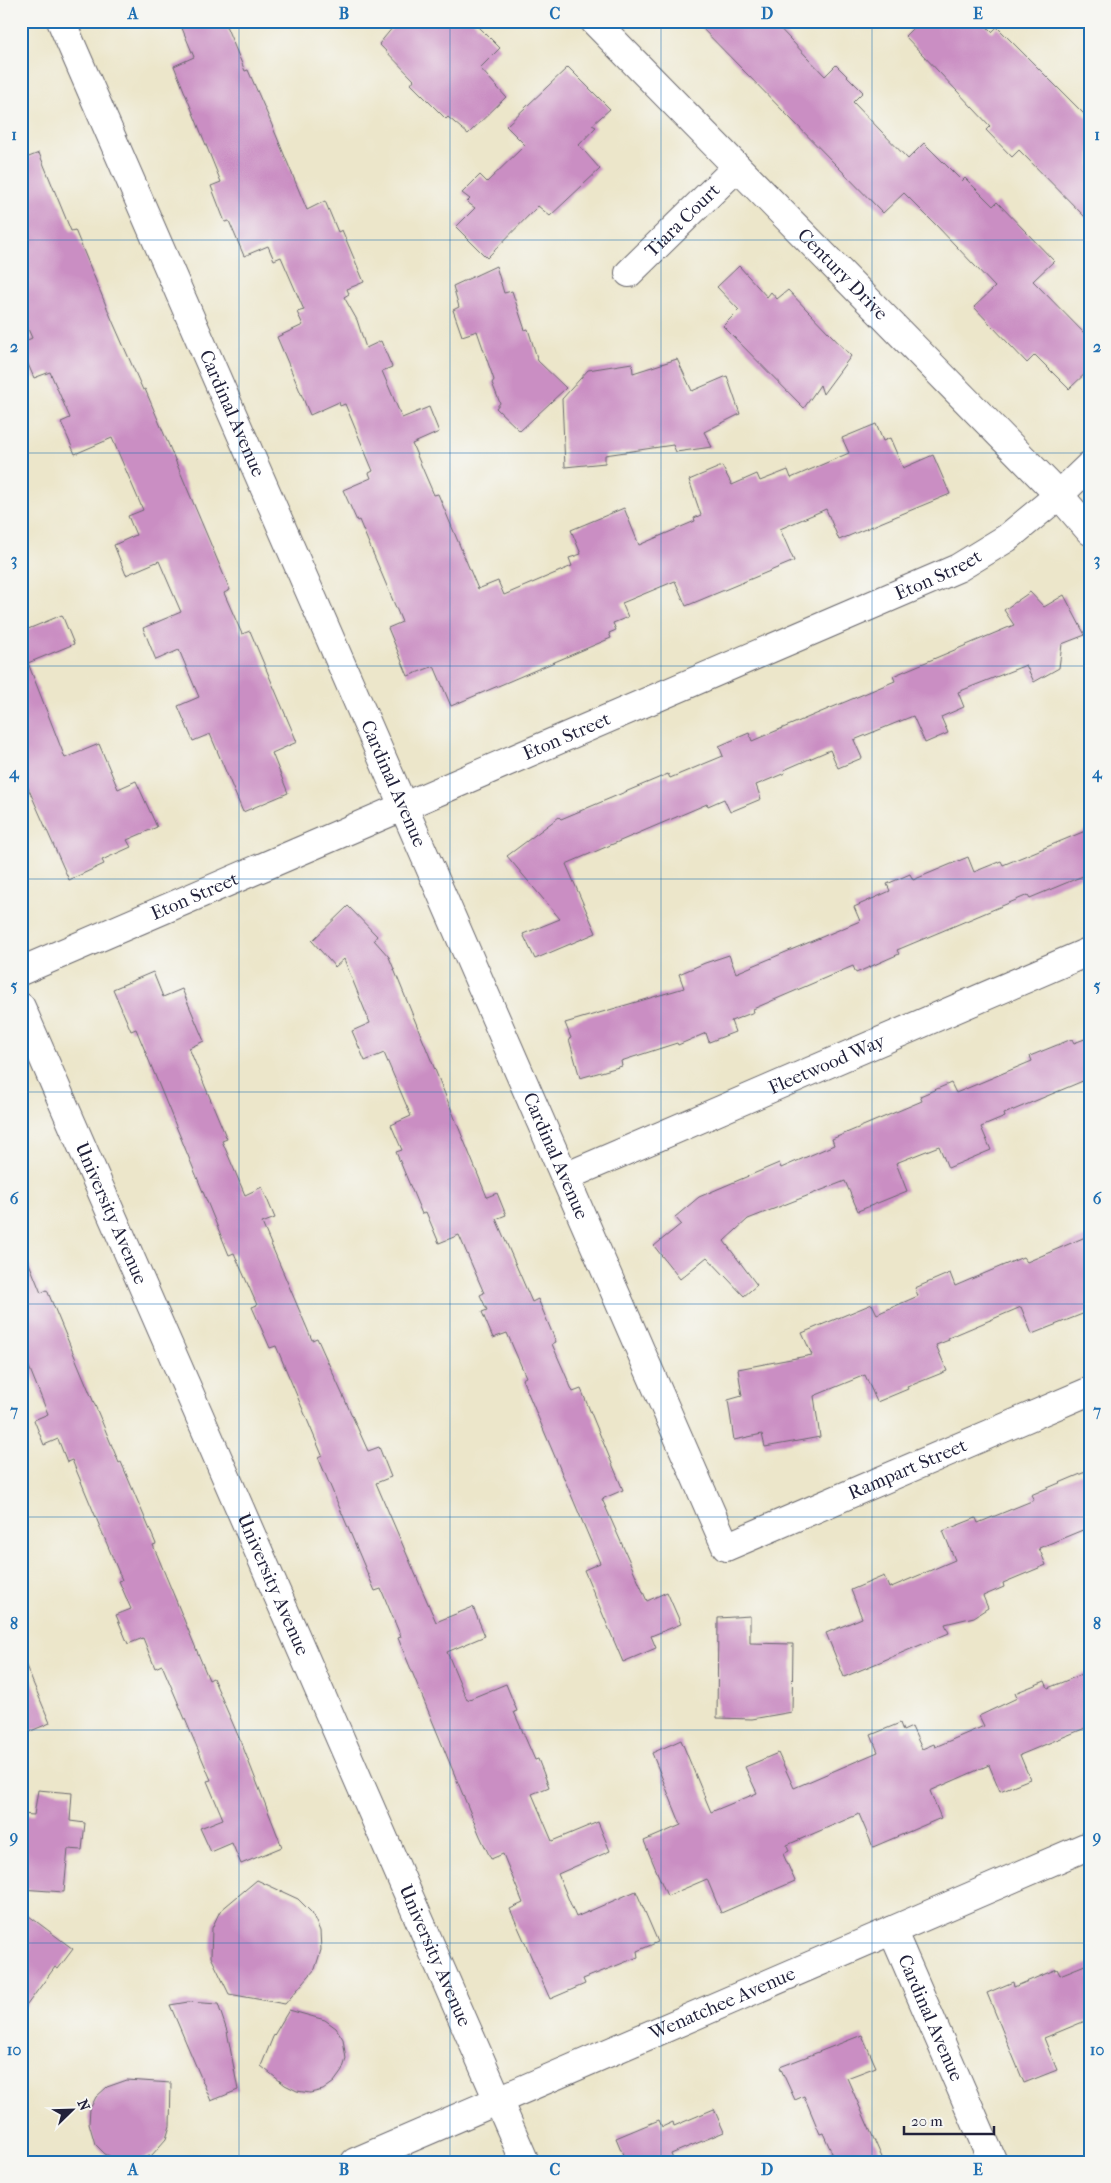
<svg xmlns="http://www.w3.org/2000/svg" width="1111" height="2183" font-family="'IM FELL French Canon',serif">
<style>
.building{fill:#ca8ec3}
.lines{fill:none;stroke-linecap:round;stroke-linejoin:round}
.street-casing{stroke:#69676d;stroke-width:30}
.secondary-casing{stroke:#69676d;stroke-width:30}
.street{stroke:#fff;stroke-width:28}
.secondary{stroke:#fff;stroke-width:28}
.grid{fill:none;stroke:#1f6fb2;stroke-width:1;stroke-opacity:0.55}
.labels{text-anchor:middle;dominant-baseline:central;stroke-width:4;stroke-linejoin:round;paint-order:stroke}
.street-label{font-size:19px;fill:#22223b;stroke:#f6f6f2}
.neatline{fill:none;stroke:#1f6fb2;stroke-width:2}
.grid-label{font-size:16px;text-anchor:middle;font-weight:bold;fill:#1f6fb2}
</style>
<rect width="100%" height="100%" fill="#f6f6f2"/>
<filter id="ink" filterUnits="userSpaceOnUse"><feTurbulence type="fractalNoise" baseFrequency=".02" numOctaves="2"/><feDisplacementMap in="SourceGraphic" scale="10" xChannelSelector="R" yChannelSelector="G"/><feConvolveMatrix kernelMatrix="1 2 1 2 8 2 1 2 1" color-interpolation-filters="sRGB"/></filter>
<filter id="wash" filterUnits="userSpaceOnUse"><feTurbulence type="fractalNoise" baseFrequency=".0096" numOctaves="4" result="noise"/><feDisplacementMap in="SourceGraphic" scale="20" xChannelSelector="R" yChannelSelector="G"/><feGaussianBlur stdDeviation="1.12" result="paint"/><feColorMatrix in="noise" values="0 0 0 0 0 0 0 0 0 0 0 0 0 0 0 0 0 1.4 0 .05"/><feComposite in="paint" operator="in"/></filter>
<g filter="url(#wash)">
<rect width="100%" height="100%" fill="#ece6ca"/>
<g id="blocks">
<path class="building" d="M179,21H224L245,71L248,70L269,118L307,210L325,201L338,232L342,230L364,282L347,289L349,294L344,297L357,320L366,348L381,341L392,367L382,371L402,418L429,407L439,432L412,444L434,495L438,494L478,589L498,581L504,595L572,566L569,558L581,554L571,530L624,508L639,545L695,521L694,518L701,515L689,480L722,466L732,485L757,474L760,481L788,470L791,478L849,453L842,438L876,424L883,441L890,438L903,468L933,455L950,494L839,540L826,509L780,529L794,561L686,606L675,581L622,603L628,617L613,623L616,630L609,633L611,638L451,706L434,666L408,676L388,628L402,622L359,520L357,521L343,490L371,478L369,473L373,471L345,404L340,406L339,402L310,415L277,337L303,325L297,312L304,310L281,257L274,260L268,246L244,256L229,221L225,222L211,186L221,182L174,66L194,57Z
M398,21H473L500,48L480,68L506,97L468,134L448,117L446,119L411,84L414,80L379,44Z
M695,21H773L825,76L836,65L863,92L853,102L908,159L924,143L962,181L965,178L993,206L997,202L1054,261L1033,281L1090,339V369L1069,389L1035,355L1027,363L974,307L995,287L936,225L904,193L883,213Z
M920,21H981L992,32L997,27L1090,120V222L1019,150L1012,157L986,130L990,126L905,36Z
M568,67L610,109L592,125L596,127L579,145L600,169L550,216L538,206L487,258L456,227L475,208L467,202L470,199L462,193L480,175L487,182L525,145L506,126Z
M39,153L71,231L75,230L112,320L143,390L145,389L209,540L230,590L224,593L242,634L250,631L297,742L272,753L288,793L243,812L210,734L193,741L178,706L199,697L179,650L156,660L143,628L181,612L159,561L126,575L114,545L136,535L128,516L143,510L112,438L75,454L61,422L70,418L50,372L34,378L21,348V343L32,338L21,313V160Z
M496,266L504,293L512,291L525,330L528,329L538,361L566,388L520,431L496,408L500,403L492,383L494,380L477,331L462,336L453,310L459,307L453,286Z
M739,266L767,297L771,292L777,299L788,290L851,356L823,394L820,385L804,408L723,326L739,310L717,287Z
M677,359L692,391L727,376L740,414L704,432L712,447L676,452L673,445L605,455V463L565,467L562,399L588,370L632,363L633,373Z
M1030,592L1044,607L1064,595L1085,635L1062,644L1059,668L1034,682L1026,665L958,692L964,707L941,717L948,733L925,743L913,716L854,740L862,758L838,768L830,750L784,770L785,773L756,785L761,799L730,812L724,799L708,806L707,804L566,864L596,933L535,959L523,934L560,919L507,856L559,817L561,819L668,774L670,778L723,756L719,746L749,733L752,741L895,681L893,676L1014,625L1004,610Z
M62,615L74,644L28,663L65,758L99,744L118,789L136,781L157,827L127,840L131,847L102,860L104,864L69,880L21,772V632Z
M1090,829V873L1030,898L1028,895L897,950L899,954L856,973L853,966L753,1009L754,1012L731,1021L735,1032L709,1042L706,1033L678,1045L677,1043L621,1061L622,1066L580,1078L569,1039L571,1038L565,1023L684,988L679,974L705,963L729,955L736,973L860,921L854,907L890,891L887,884L910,874L913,880L968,857L974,872L1001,861L1003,865Z
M348,906L377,936L374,940L389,957L487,1197L497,1193L506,1215L496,1219L532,1302L538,1299L556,1342L552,1344L573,1392L581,1389L623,1490L602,1499L647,1601L667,1592L681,1624L651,1636L656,1648L623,1662L584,1570L600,1563L522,1379L526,1377L507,1333L493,1338L482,1312L487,1310L480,1295L484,1293L459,1235L439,1243L426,1212L422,1214L396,1152L402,1150L391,1125L411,1116L384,1053L365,1061L352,1031L370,1023L344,959L335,967L312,941Z
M153,972L163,997L182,989L204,1041L189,1048L227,1139L222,1141L245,1195L262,1187L275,1218L262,1223L312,1340L317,1338L368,1451L379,1447L391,1477L376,1483L436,1622L473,1607L485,1636L447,1652L467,1700L506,1684L517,1711L514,1712L535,1760L538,1759L549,1787L532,1794L552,1841L598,1822L610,1851L558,1874L576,1917L636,1891L658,1942L637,1951L638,1957L583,1979L585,1984L550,1999L510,1909L523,1903L503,1854L491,1859L480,1836L398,1638L401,1637L381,1589L375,1591L318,1457L322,1455L276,1346L270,1348L252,1307L257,1305L234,1253L229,1255L136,1029L131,1031L113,989Z
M1090,1037V1078L1004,1114L1005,1117L981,1127L991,1150L948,1168L939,1146L896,1163L907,1191L858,1211L845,1181L748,1219L724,1241L757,1285L744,1296L707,1257L680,1279L654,1246L681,1224L675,1217L699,1197L779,1163L781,1168L834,1145L832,1139L922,1101L920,1096L951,1083L956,1093L1032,1061L1030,1056L1072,1039L1074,1043Z
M1090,1235V1311L1032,1334L1021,1307L948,1338L949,1340L936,1345L947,1371L907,1387L908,1389L877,1402L865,1375L814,1396L820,1437L765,1447L762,1434L734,1440L728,1400L742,1396L738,1369L812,1355L802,1333L872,1304L877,1314L918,1296L915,1288L950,1273L955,1286L1023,1257L1027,1262Z
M22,1246L41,1293L47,1290L119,1463L121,1462L156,1544L153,1545L209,1680L213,1678L243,1747L282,1847L241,1864L232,1843L211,1852L200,1828L223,1819L207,1781L211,1780L162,1665L155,1668L143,1638L128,1644L116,1615L131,1609L119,1581L122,1580L72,1460L67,1462L58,1439L44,1445L34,1420L48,1414L21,1347Z
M1090,1470V1527L1039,1548L1046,1565L1003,1583L1004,1587L983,1596L988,1608L974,1617L945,1624L949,1633L844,1677L826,1633L862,1618L851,1590L884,1576L889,1588L955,1560L943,1531L976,1518L978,1523L1034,1500L1031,1495Z
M750,1616V1643L793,1644L792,1712L752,1719L717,1718L718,1618Z
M21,1654L50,1723L21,1735Z
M1090,1671V1726L1020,1755L1030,1779L1000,1791L989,1765L930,1791L941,1818L873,1847L859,1814L787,1845L789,1851L783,1854L795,1881L721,1913L707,1879L667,1896L644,1841L681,1825L652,1753L681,1740L711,1812L757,1793L745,1767L778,1753L794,1788L878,1752L871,1735L900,1723L903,1731L912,1727L922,1749L934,1744L935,1747L984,1726L979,1716L1017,1698L1015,1693L1045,1681L1048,1688Z
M38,1790L72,1793L70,1821L85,1823L82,1850L68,1849L64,1892L21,1889V1814L34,1815Z
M257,1880L298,1899L312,1913L320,1931L321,1950L315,1969L285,2004L229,1994L211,1957L212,1928L220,1911Z
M21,1910L73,1949L58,1969L55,1967L21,2013Z
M1090,1963V2019L1044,2038L1057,2070L1024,2083L987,1993L1013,1982L1014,1987L1057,1969L1060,1975Z
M188,2002L218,2004L227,2031L238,2090L211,2101L170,2005Z
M289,2010L325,2020L336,2028L343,2039L346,2059L342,2071L334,2082L323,2090L310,2093L297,2091L285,2085L261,2066L273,2037Z
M862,2035L876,2067L847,2078L884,2162H836L823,2133L820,2134L804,2096L795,2100L780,2067Z
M127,2080L171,2083L170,2126L166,2139L152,2155L133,2162L118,2160L105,2154L95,2144L89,2123L90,2109L96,2097L107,2087Z
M714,2109L724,2132L671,2154L674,2162H626L616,2138L659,2120L662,2127L673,2122L674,2126Z"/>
</g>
</g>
<g filter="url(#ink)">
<use href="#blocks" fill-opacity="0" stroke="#69676d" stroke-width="1"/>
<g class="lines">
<g class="street-casing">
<g id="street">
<path id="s1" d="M61,21L726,1547L1090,1391"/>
<path id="s2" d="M594,21L1059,495L1090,531"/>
<path id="s3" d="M629,273L737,167"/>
<path id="s4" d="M21,971L958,568L1007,538L1059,495L1090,465"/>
<path id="s5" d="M565,1177L1090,951"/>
<path id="s6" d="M892,1930L993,2162"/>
</g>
</g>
<g class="secondary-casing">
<g id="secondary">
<path id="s7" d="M21,1007L525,2162"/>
<path id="s8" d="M355,2162L1090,1845"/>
</g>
</g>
<use href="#street" class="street"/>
<use href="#secondary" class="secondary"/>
</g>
</g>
<path class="grid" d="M239,21V2162M450,21V2162M661,21V2162M872,21V2162M21,240H1090M21,453H1090M21,666H1090M21,879H1090M21,1092H1090M21,1304H1090M21,1517H1090M21,1730H1090M21,1943H1090"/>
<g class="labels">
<g class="street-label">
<text stroke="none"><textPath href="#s3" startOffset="75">Tiara Court</textPath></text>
<text stroke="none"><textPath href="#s2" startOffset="355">Century Drive</textPath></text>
<text stroke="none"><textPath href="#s1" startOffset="428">Cardinal Avenue</textPath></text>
<text stroke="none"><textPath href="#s4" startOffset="999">Eton Street</textPath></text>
<text stroke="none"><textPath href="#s4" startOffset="594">Eton Street</textPath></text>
<text stroke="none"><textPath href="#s1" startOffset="832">Cardinal Avenue</textPath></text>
<text stroke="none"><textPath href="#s4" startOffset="189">Eton Street</textPath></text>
<text stroke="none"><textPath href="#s5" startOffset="285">Fleetwood Way</textPath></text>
<text stroke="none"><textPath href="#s1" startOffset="1238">Cardinal Avenue</textPath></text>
<text stroke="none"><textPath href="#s7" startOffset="225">University Avenue</textPath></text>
<text stroke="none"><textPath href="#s1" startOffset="1862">Rampart Street</textPath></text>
<text stroke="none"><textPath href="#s7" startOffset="630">University Avenue</textPath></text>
<text stroke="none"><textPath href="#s7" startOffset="1035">University Avenue</textPath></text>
<text stroke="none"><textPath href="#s8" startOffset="400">Wenatchee Avenue</textPath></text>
<text stroke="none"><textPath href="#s6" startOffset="96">Cardinal Avenue</textPath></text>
</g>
</g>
<rect width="1111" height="2183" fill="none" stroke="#f6f6f2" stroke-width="55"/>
<g transform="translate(72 2110) rotate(67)" stroke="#f6f6f2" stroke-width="4" paint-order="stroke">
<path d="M0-4L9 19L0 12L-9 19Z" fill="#22223b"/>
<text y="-8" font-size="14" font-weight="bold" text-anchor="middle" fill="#22223b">N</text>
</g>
<path d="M904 2126v8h90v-8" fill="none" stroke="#22223b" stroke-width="2.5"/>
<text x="911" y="2126" font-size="15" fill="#22223b" stroke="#f6f6f2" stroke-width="4" paint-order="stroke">20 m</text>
<rect x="28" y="28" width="1056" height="2128" class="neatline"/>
<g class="grid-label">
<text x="133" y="19">A</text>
<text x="344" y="19">B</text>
<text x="555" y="19">C</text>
<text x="767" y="19">D</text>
<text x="978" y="19">E</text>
<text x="14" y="140">1</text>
<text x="1097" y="140">1</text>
<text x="14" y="352">2</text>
<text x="1097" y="352">2</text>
<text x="14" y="565">3</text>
<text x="1097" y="565">3</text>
<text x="14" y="778">4</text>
<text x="1097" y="778">4</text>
<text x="14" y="991">5</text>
<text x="1097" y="991">5</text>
<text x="14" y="1204">6</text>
<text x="1097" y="1204">6</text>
<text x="14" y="1416">7</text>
<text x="1097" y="1416">7</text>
<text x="14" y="1629">8</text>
<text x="1097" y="1629">8</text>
<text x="14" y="1842">9</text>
<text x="1097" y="1842">9</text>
<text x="14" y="2055">10</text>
<text x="1097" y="2055">10</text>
<text x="133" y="2175">A</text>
<text x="344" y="2175">B</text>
<text x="555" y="2175">C</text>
<text x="767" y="2175">D</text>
<text x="978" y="2175">E</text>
</g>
</svg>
